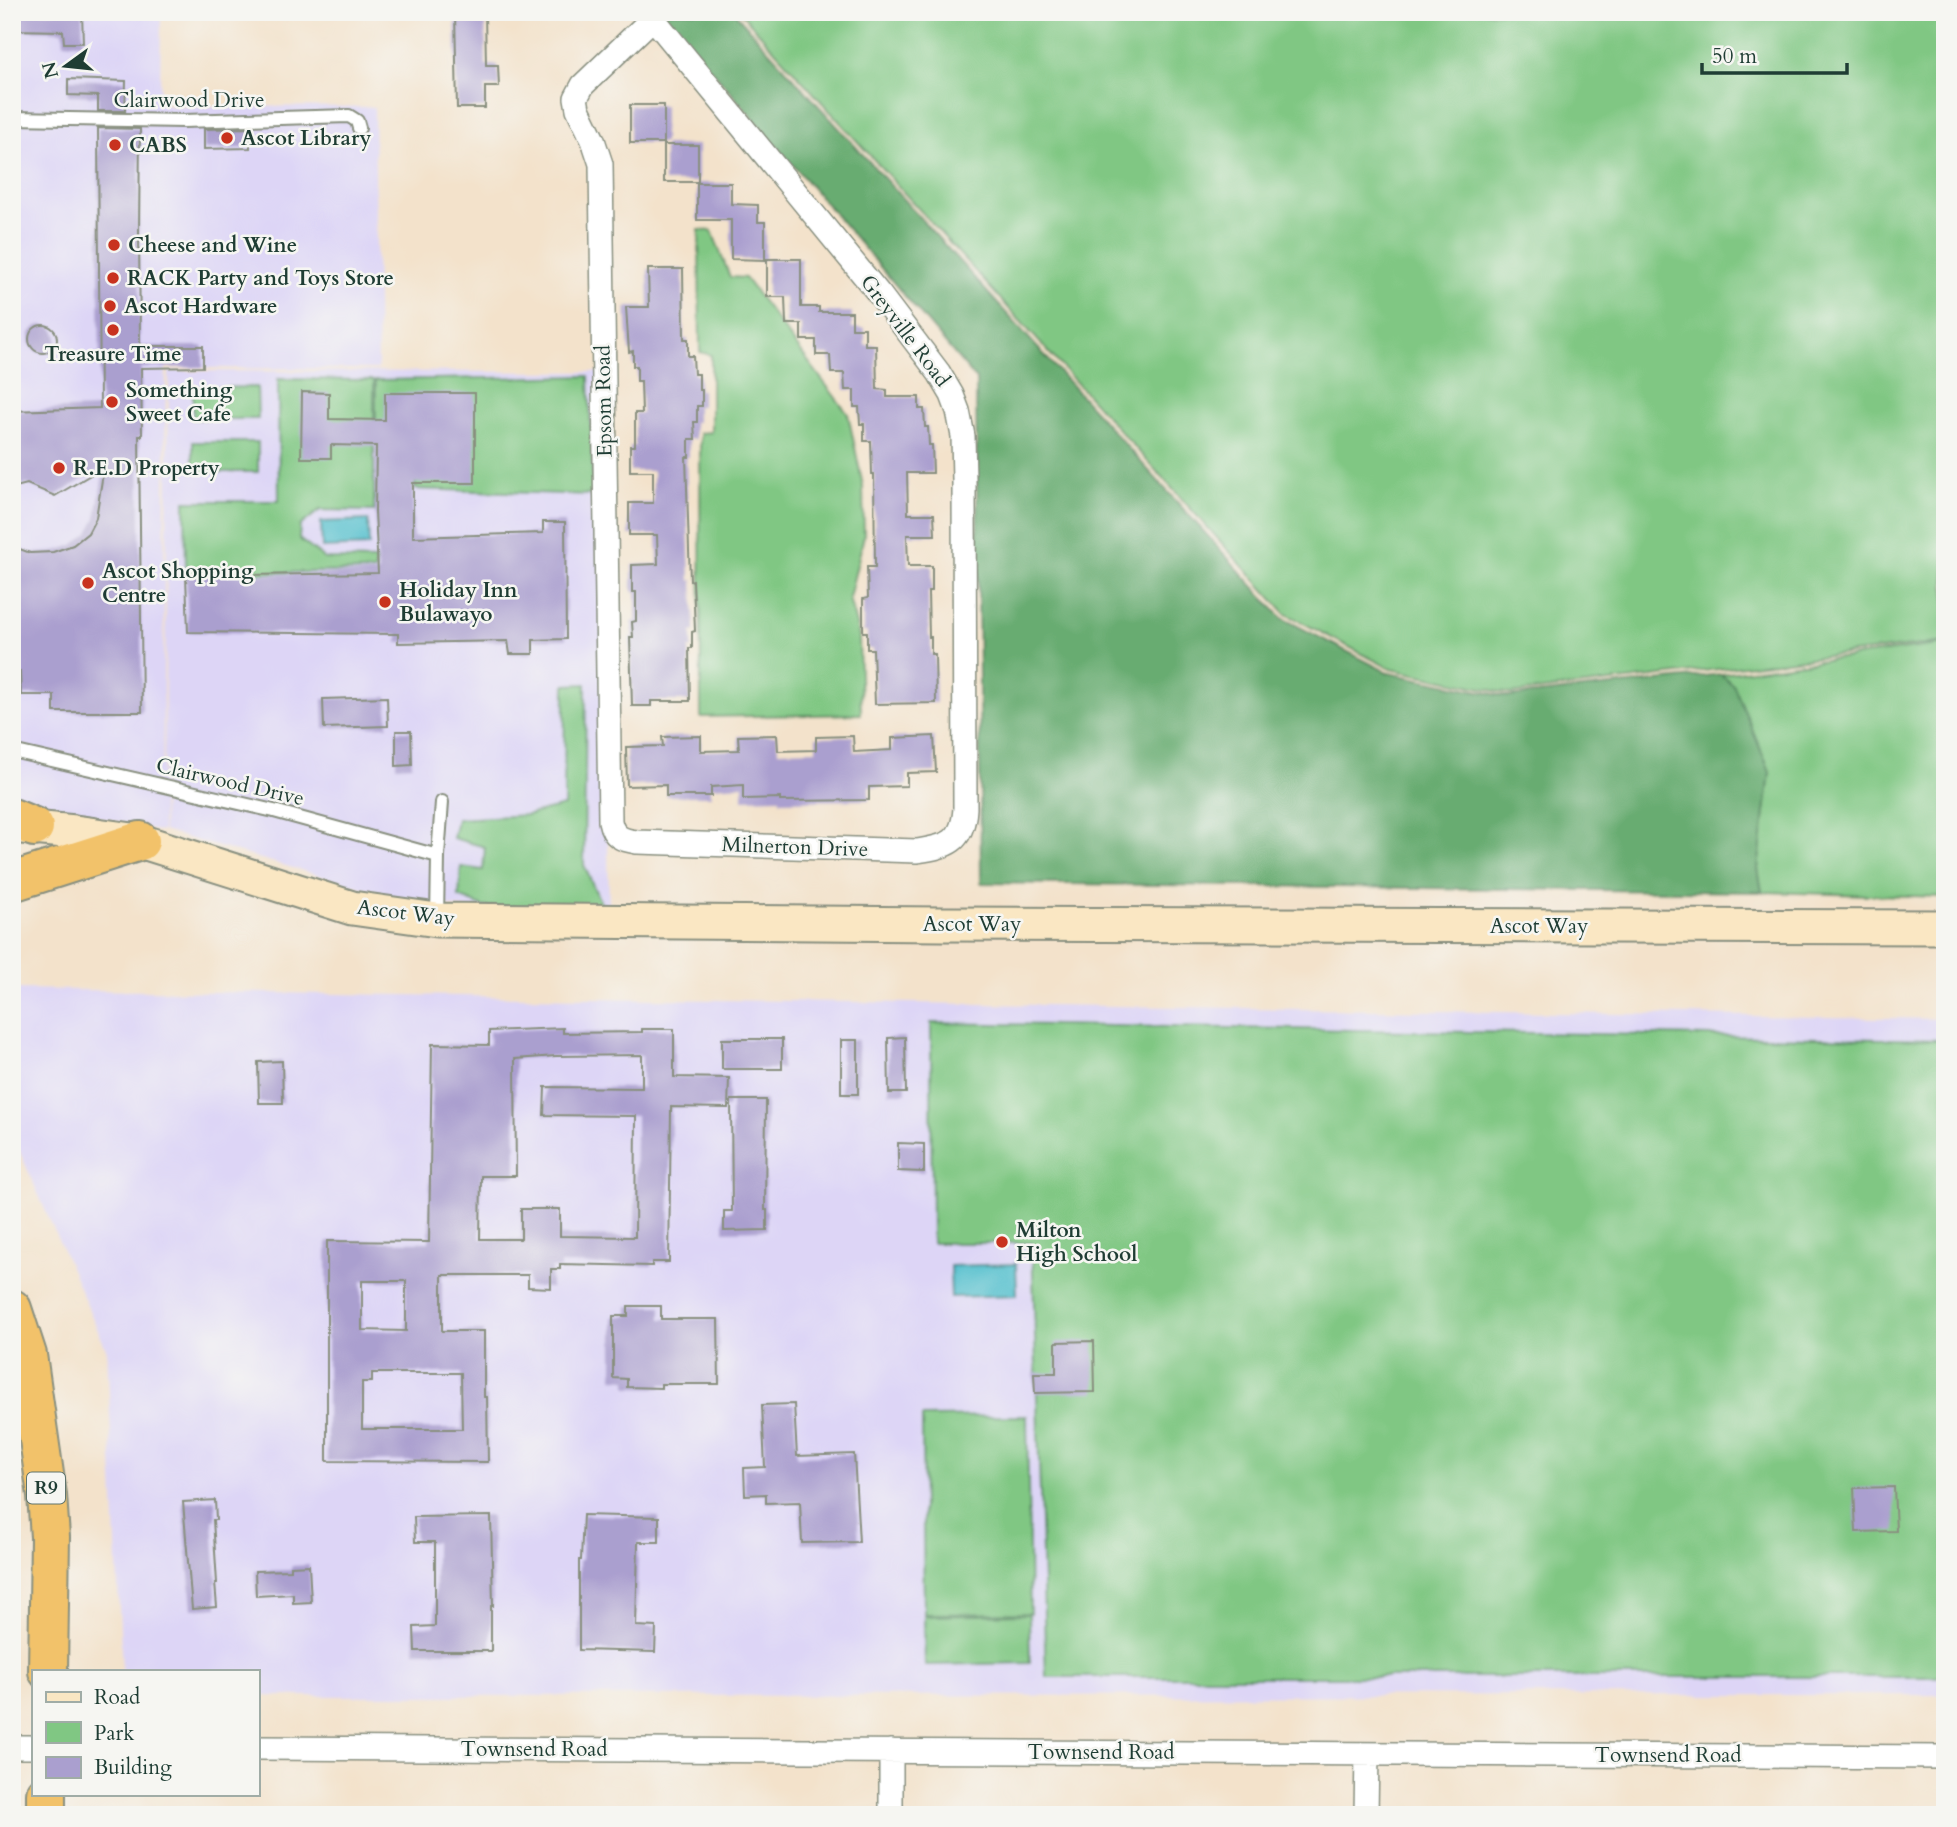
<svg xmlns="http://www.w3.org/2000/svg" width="1957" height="1827" font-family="Cardo,serif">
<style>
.built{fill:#ddd5f6}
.green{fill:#80c783;stroke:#50825c;stroke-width:2}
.forest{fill:#68ac71;stroke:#447452;stroke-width:2}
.water{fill:#54c0ce;stroke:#3a7e81;stroke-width:2}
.building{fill:#aa9fcf;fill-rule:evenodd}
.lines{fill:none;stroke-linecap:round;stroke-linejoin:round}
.lane-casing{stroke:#899080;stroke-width:16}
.street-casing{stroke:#899080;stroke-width:26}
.secondary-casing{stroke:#899080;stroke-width:37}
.highway-casing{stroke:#899080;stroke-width:42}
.lane{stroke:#fff;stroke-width:12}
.street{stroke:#fff;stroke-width:23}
.secondary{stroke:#fae7c3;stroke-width:33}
.highway{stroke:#f2c26a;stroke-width:38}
.poi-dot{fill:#c8321e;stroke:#f6f6f2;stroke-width:2.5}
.labels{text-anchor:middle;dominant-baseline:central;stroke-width:5;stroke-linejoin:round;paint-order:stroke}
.shield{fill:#f6f6f2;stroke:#60746d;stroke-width:2}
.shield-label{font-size:19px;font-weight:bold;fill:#1f3d34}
.street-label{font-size:21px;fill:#1f3d34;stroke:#f6f6f2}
.poi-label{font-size:21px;font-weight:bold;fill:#1f3d34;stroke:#f6f6f2;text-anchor:start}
</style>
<rect width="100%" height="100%" fill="#f6f6f2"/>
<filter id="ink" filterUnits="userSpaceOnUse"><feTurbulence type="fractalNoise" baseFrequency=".0143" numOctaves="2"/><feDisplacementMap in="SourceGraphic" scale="14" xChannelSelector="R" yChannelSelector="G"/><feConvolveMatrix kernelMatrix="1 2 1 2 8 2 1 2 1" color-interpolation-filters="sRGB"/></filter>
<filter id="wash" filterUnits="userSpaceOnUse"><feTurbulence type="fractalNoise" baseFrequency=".00686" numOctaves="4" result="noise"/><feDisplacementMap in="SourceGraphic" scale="28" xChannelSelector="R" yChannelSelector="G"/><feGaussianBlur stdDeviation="1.57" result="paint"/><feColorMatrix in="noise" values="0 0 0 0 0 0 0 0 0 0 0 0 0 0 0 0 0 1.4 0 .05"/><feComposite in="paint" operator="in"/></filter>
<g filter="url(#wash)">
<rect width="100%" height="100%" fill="#f3e2cb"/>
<path class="built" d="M12,12H161L160,101L169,106L374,107L378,369L166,368L162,832L12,797Z
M169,371L601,372L609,915L479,911L402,899L163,831Z
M12,989L1945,1019V1695L257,1696V1671H122L107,1351L12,1134Z"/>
<path class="green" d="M740,12H1945V642L1510,694L1391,669L1286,614Z
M699,230L712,231L730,277L745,278L848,414L863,486L864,536L849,598L859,636L861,714L701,717L700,433L711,432V355L700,352Z
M589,376L593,495L415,489V470L376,443V380Z
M278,379L374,380V511L320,510L300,526L299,539L325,559L375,560V571L186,574L185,501H279Z
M257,387L258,419H193V388Z
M193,442H258V472H193Z
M1945,644V897L1762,892L1758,869L1770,772L1734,686L1721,674Z
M586,684L584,865L602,906L484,907L459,897L461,867L483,870L485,847L453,838L457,819L527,815L564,806L565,685Z
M931,1023L1945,1040V1677H1046L1032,1243H932Z
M1027,1416L1030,1613L924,1614L922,1417Z
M1029,1614L1030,1663L925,1665L924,1616Z"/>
<path class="forest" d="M662,12H734L1282,618L1389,673L1509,697L1721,674L1734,686L1770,772L1758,869L1762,892L981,883L976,379Z"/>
<path class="water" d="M368,520L369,546L322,548L321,522Z
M1016,1264L1017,1295L951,1297L950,1266Z"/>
<g id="blocks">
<path class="building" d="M13,12H82L83,43H64L63,31L13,30Z
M455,12H485L486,65H498L499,87H485V108H457Z
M68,79L126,81L125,111H98V96L68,95Z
M630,105H664V143H630Z
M98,128L140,129L139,232L140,346H203V367L141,368L142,436H139L142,712H54V695H21L20,671H12V546L30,553L53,552L73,545L88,533L96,518L104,467L55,496L27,484L12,488V411L100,408Z
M250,128V148L204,149V129Z
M664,145H698V182H664Z
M697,183H731V204L758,205V222H765V260L731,259V220H697Z
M767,259H801V307H819V312H852V328H865V345H876L877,389L887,390V397H919V409H924L925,427H928L929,445H932L933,473H907L908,514H934L935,535H907L908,566H932V591H928L929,637H931V654H935L936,703L875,704L873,649H867V632H863V599L868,598L867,567H875L874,474H872L871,441H864V424H860L859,407H854V390H845L844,373H831L830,355H816V340H801V324H786L785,297H767Z
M648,269H683L684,339H688V356H693L694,374H699V390H702V406H697V422H694L695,439H689V457H686L690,581L693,580L695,631L692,632V648H689L690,701H651V706H632L630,637H633L632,622L636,621V592H632V565L658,564L657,535H629V503H653V471H630V446H635V413H642L641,381H637V366H633V351L629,352L626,307H649Z
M29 339a14 14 0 1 1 28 0a14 14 0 1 1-28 0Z
M302,392L329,393V419L385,420V393H475V483H413V537L543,533V522H565L566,639L533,640V654H510L508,641L398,643V634L188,632L186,576L378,573L375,511L376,446L331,445V458H301Z
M387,697L388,726L324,728L323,699Z
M396,731H411L412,765L396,766Z
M777,735L778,751L816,750V737L853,736L854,752L892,750V738L934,736L936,772L907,773V786L869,787V800L780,801V798L743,799V785L711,787V796H666V785L627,786L626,747L663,746L662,737L701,736V751L739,750L738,736Z
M563,1028V1033L642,1032V1029H674V1077L729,1078L728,1108L671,1107L669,1262H652V1266L560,1264V1269H551V1288L528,1287V1275H442V1331H484V1397H487L488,1462L327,1461V1241L429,1242L432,1044L489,1045V1031ZM642,1055V1088L545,1087L544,1115L636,1116L635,1237L560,1236V1209H521V1239H480L481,1176H516L515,1059L556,1056ZM362,1281H406V1331L362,1330ZM372,1373H461L462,1429H362V1382H372Z
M905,1037L906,1093H889L888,1038Z
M722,1039H782V1069H722Z
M841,1040H858V1094H841Z
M282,1061L283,1103H259L258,1062Z
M731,1100H766L765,1210H767V1230L724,1231V1211H732Z
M898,1143L924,1144V1172L898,1171Z
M628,1306H661V1319H718L719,1384H661V1388L627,1387V1379L613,1378V1316H628Z
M1094,1341L1095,1392L1035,1393L1034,1373H1056V1342Z
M794,1404L797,1456L854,1454L859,1542L802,1543L800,1502L766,1503V1494L745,1495L744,1468L765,1467L762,1405Z
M1894,1487L1896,1531L1856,1532L1854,1488Z
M215,1500L216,1520H213L217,1583H215L217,1607L192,1609L183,1502Z
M583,1515L659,1517V1542H638L636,1626L656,1627L655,1652L579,1650V1560H581Z
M491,1516L493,1606H491V1651H415L414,1627L435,1626V1542H415L414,1517Z
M309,1565L311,1602L293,1603V1594L256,1596L255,1571L291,1570V1566Z"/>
</g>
</g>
<g filter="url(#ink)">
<use href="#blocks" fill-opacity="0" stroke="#899080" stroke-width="2"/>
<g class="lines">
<g class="lane-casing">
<path id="lane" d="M12,118L184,121L349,116L357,121L359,128
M12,751L274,811L438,856
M437,920L438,856L442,802"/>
</g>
<g class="street-casing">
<path id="street" d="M648,12L653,18L880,295L939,373L952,395L958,411L963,436L964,480L965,808C963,843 948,846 917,851L637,842C622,840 613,837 610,821L601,164L593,140L578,109L576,98L583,85L653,18
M12,1747H33
M257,1748L1945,1757
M891,1751V1815
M1366,1815L1367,1754"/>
</g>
<g class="secondary-casing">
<path id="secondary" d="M12,826L75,832L140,841L352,908L437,920L943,924L1945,927"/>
</g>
<g class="highway-casing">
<path id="highway" d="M12,818L34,827
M12,882L140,841
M12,1309L27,1355L47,1495L50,1537L48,1671
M46,1815V1794"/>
</g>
<use href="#lane" class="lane"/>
<use href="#street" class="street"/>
<use href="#secondary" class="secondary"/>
<use href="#highway" class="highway"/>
</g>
</g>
<g class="poi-dot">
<circle cx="227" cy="138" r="7"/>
<circle cx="115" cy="145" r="7"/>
<circle cx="114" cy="245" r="7"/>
<circle cx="113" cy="278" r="7"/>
<circle cx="110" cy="306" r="7"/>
<circle cx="113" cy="330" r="7"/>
<circle cx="112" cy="402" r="7"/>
<circle cx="59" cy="468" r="7"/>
<circle cx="88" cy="583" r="7"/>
<circle cx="385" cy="602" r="7"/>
<circle cx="1002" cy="1242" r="7"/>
</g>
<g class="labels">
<rect class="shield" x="27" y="1472.5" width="38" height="31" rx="5"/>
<g class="shield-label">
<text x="46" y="1488">R9</text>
</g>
<g class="street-label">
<text x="189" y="100">Clairwood Drive</text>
<text transform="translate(905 331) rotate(53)">Greyville Road</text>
<text transform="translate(604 401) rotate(-91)">Epsom Road</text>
<text transform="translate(230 782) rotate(13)">Clairwood Drive</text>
<text transform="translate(795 847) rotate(2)">Milnerton Drive</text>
<text transform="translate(406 913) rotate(7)">Ascot Way</text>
<text x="972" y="924">Ascot Way</text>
<text x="1539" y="926">Ascot Way</text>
<text x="534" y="1749">Townsend Road</text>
<text x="1101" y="1752">Townsend Road</text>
<text x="1668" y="1755">Townsend Road</text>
</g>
<g class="poi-label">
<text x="241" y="138">Ascot Library</text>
<text x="129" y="145">CABS</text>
<text x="128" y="245">Cheese and Wine</text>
<text x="127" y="278">RACK Party and Toys Store</text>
<text x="124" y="306">Ascot Hardware</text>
<text x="113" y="354" text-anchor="middle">Treasure Time</text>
<text x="126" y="390">Something<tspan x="126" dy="24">Sweet Cafe</tspan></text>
<text x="73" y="468">R.E.D Property</text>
<text x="102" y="571">Ascot Shopping<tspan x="102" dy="24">Centre</tspan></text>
<text x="399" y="590">Holiday Inn<tspan x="399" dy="24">Bulawayo</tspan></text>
<text x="1016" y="1230">Milton<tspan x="1016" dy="24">High School</tspan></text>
</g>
</g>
<rect width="1957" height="1827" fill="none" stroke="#f6f6f2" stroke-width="42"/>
<rect x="32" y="1670" width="228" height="126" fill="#f6f6f2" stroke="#a0aca6" stroke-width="2"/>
<rect x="46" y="1692" width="35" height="10" fill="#fae7c3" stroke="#a0aca6" stroke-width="2"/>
<text x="94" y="1704" font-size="21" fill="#1f3d34">Road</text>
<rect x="46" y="1722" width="35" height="21" fill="#80c783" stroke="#a0aca6" stroke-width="2"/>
<text x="94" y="1740" font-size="21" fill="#1f3d34">Park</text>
<rect x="46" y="1757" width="35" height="21" fill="#aa9fcf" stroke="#a0aca6" stroke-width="2"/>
<text x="94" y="1774" font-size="21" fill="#1f3d34">Building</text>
<g transform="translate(66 66) rotate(255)" stroke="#f6f6f2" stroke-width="5" paint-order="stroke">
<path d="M0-5L12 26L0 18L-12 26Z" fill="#1f3d34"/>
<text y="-10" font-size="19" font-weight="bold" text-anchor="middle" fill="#1f3d34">N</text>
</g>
<path d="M1702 63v10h145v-10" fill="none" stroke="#1f3d34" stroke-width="3.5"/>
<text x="1712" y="63" font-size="21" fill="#1f3d34" stroke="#f6f6f2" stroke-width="5" paint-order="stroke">50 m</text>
</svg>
